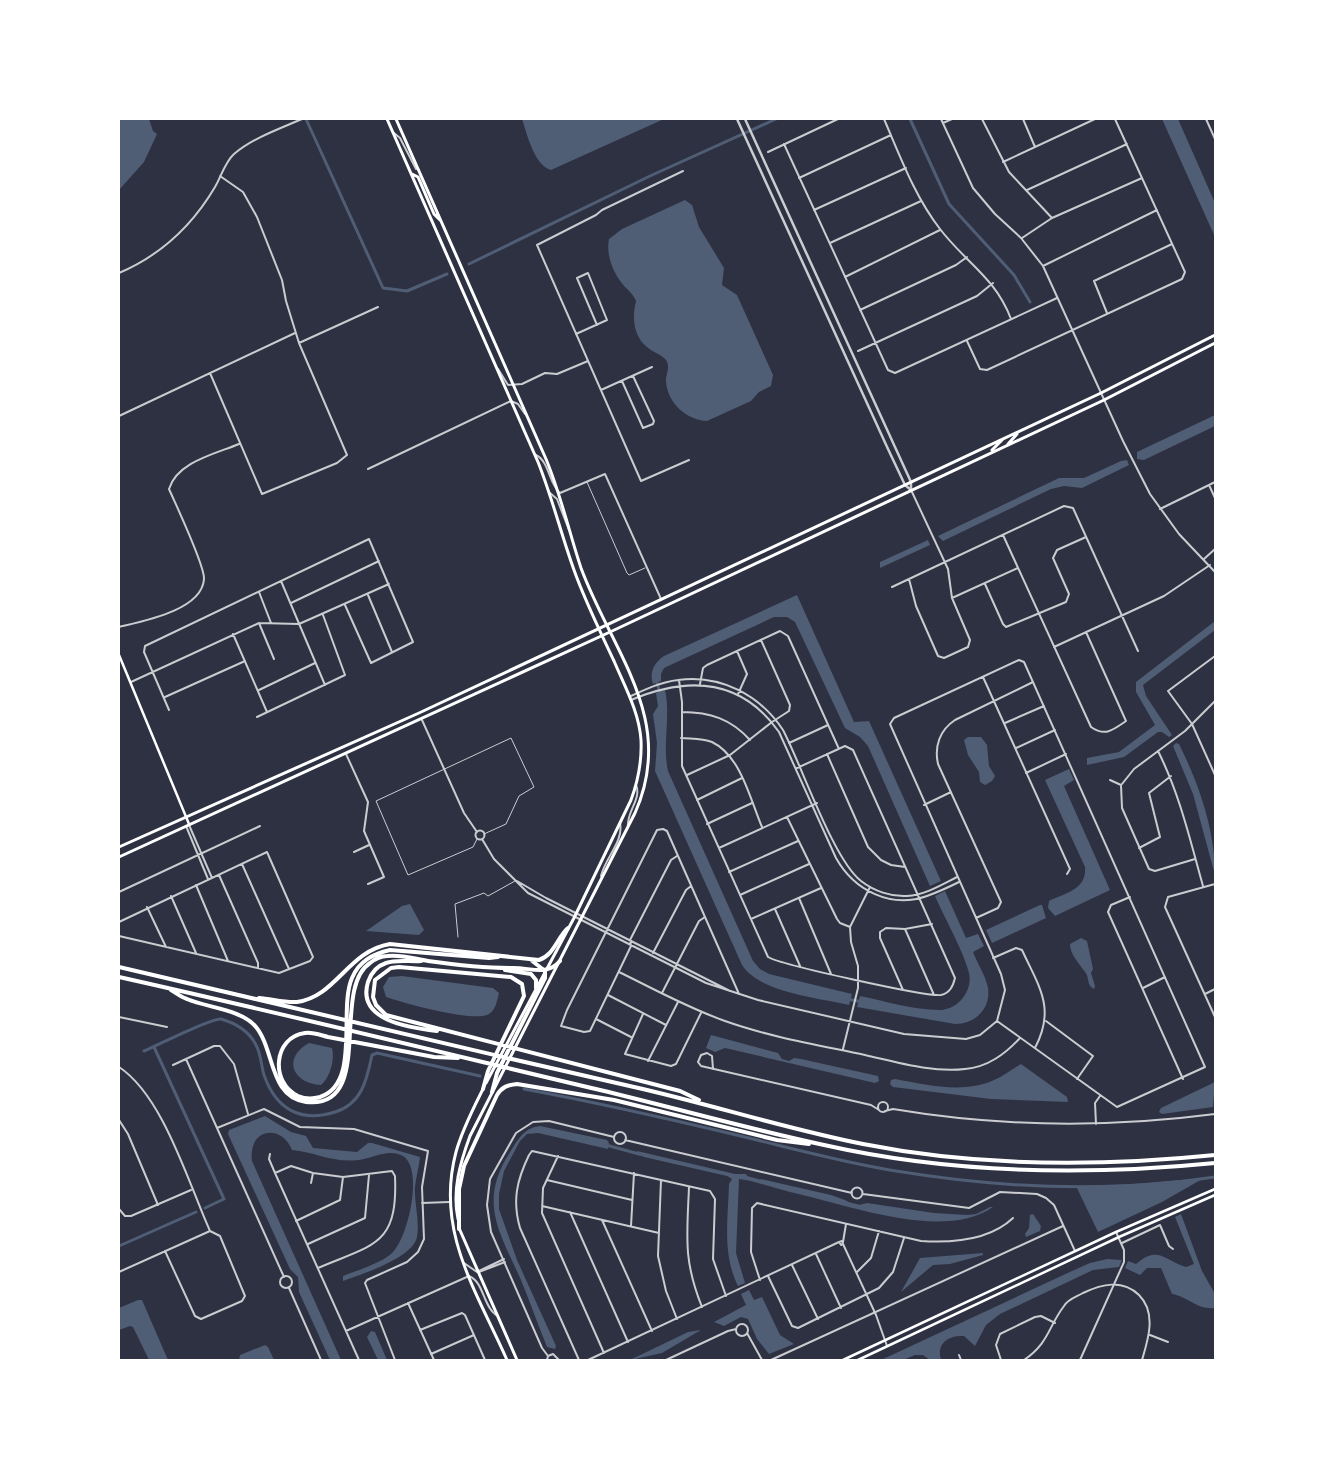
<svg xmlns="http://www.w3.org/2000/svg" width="1334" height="1479" font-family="Roboto,sans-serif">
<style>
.water{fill:#4f5d75}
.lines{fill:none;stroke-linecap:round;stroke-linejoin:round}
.canal{stroke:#4f5d75;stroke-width:3}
.service{stroke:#caccd0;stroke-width:1}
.minor{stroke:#caccd0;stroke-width:2}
.tertiary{stroke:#caccd0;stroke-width:2.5}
.secondary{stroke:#fff;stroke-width:2.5}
.primary{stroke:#fff;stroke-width:3}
.trunk{stroke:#fff;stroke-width:3}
.motorway{stroke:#fff;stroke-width:4}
</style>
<rect width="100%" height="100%" fill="#2d3142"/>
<path class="water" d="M119,119H149L153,131L157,134L144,162L119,190Z
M522,119H664L551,170C534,165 527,134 522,119Z
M1162,119H1178L1215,203V237Z
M685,200L692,205L699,227L724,268L722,285L737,295L773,375L771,386L759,392L751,401L707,421C687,420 668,404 666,382C665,375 671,368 666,360C661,354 652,352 647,347C633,336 632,317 636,301C633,293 625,288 621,282C612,270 606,254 609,239L622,229Z
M1215,415V426L1144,460L1137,459V452Z
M1127,460L1129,465L1082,488L1064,486L1051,489L943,541L938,536L1059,478H1084L1121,461Z
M928,540L930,545L880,568V562Z
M797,595L854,722L869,721L941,881L930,886L868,746L860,737L845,728L795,622L787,617H774L664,668L661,674V681L653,684C649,672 654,663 664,656Z
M1215,621V630L1143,685L1146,696L1172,735L1169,737L1162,732H1158L1124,757L1087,765V758L1119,752L1155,725L1136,692V682Z
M665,690C671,717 662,744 668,771L753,961L760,969L769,974L852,994L849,1005C819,998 760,993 742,965L655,771L657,743L653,714L658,706L656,693Z
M968,737H981L987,745L989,766L995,776L992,781L985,785L980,782L979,772L968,755L964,740Z
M1176,743L1179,744C1199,784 1215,830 1215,875L1193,794L1173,746Z
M1069,769L1074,780L1064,786L1110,890L1055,916L1048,908L1049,901C1065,893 1087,890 1085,867L1045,780Z
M945,891L966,938L978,934L984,946L973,952C977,963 986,976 988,988C991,1009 975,1024 955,1024L857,1007L860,996C885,1001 914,1010 939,1010C958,1010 973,991 969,973C964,952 944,917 935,896Z
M410,904L424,930L419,935L366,931L402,906Z
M1040,905H1042L1046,918L992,943L986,930Z
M1081,938L1087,941L1093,969L1091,973L1095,986L1094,989C1086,985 1090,978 1085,972C1079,963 1070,955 1070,944Z
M402,976L493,988L499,993C497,1000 496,1010 489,1014C475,1023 403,1003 386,997L383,987L389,977Z
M711,1035L778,1053L782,1059L789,1061L794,1058L801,1059L878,1076L879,1081L875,1083L725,1048L715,1052L706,1048Z
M309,1043L332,1048C335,1059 330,1078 321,1085C292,1083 282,1058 309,1043Z
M1021,1064L1067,1097L1068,1102L991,1099L893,1087L890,1084L891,1080L895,1079C927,1085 963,1094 994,1080C1004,1076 1012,1069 1021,1064Z
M1215,1082L1213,1107L1162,1114L1159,1112L1161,1108Z
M265,1116L291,1132L306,1136L313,1148L357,1152L368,1143H372L420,1157C419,1167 416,1177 415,1187C414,1203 420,1221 417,1237C413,1258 362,1274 343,1281V1276C358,1270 379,1264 391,1254C408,1240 424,1169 403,1156C389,1148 373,1158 359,1160C331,1163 316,1152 292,1150C282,1124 248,1127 252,1161L341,1360H330L299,1292L298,1277L290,1269L228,1134L229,1130Z
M540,1126L607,1140L609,1143L608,1149L538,1133L527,1134L520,1141L504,1171L499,1194V1209L517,1260L556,1346L555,1349L547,1347C538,1325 530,1302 521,1280C499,1231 478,1202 510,1152C519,1138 524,1128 540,1126Z
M637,1151L735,1174H746L749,1179L758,1182L761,1179L831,1195L845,1200L855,1206L867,1203L934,1213L967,1215L976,1214L990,1207H993C943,1242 846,1204 790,1192C772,1188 756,1181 739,1179L736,1253L745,1283L738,1286C722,1254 728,1219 729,1184L732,1179L727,1176L644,1157L636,1154Z
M1204,1178L1162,1202L1098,1232L1076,1186L1133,1184Z
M1033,1214L1041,1226L1040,1231L1026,1237L1025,1234L1029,1228L1030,1215Z
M1181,1214L1202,1271L1215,1294V1308C1197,1310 1189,1297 1172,1294L1161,1268H1147L1140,1275L1125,1268L1128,1261L1136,1264C1158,1245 1164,1260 1186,1267L1194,1264L1175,1217Z
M983,1253V1255L950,1264L933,1265L901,1292L920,1258Z
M1107,1259L1122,1260L1119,1267L1093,1270L1000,1314L986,1325L975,1346L964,1336C949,1335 936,1343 941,1360H930L923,1355H915L903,1360H881L1072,1271L1090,1263Z
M749,1290L754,1300L762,1297L780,1335L794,1344L769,1354L757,1339L748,1319L741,1317L724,1326L714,1322L746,1305L741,1294Z
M138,1300H142L168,1360H149L133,1327L130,1326L119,1330V1308Z
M701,1330L662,1353L630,1360L688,1332Z
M371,1331L375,1332L387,1360H378L367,1337Z
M265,1345L268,1347L274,1360H239L240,1355Z"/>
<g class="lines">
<path class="canal" d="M306,119L383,288L407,291L447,274
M910,119L949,204L1014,275L1030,302
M469,264L650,176L776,119
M656,679L660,693
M847,999L863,1002
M154,1047L224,1199L205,1208
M144,1051C156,1046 213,1017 221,1019C235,1023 249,1031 256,1045C261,1054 261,1065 264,1075C276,1109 300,1123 335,1112C362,1104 367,1079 372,1055L377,1053L480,1076
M524,1089C600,1103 674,1120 749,1138C798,1150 846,1163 896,1171C1000,1188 1111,1193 1215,1177
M606,1145L639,1154
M745,1177L763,1182
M846,1203L862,1207
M119,1246L196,1212"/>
<path class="service" d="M587,482L627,573L629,575L645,568
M477,839L473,847L408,875L376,801L511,738L534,787L519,796L506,824L484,834
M458,937L455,904L484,893L488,896L515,881"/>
<path class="minor" d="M884,119C900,156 915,197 940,229C966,263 995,277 1011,319
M941,119L973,188L995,214L1021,238L1043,266L1123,441L1150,494L1179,534L1215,572
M982,119L1009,172L1052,218
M1023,119L1035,147
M1206,119L1215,139
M943,123L952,119
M394,133L400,138L416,169
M784,144L888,370L895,373L1057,298
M768,152L838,119
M1003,162L1095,119
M683,171L602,210L596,215L537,245L641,481L689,460
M799,178L891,135
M1027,190L1127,144
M814,210L906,168
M1022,238L1052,218L1142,178
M830,243L921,201
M1043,266L1157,210
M119,273C159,256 192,226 215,187C221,177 225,162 234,154C253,138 279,129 302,119
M845,277L940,230
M860,310L956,265L967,257
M1107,313L1094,281L1172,244
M576,334L607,320L588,273L577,278L597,325
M967,341L980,369L987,370L1182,279L1185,272L1115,119
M299,343L378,307
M858,351L977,296L993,283
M498,369L508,385L522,384L545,373L557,374L588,361
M210,373L262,494L337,463L347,455L299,343L286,301L282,280L257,217L243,192L220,176
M622,381L643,428L653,424L654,421L633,376
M601,390L652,367
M119,416L295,333
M536,455C549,461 549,484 560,493L605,474L661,599
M368,469L511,401L518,404L525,414
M1215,482L1209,485L1215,498
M550,493L557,499L569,530
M1160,509L1209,485
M1003,535L1091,727C1105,737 1113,730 1126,721L1086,632
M1204,559L1215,549
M909,579L916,606L938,656L944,658L968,647L970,640L952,598L948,569L912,492
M281,581L325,685
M985,584L1003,624L1006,627L1066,602L1069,594L1053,558L1057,550L1086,537
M892,587L1064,506L1073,508L1138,651
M259,592L271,623
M368,595L392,652
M952,598L1018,568
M291,603L379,561
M259,623L274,659
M119,627C144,621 202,610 204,579C205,566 176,505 169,489C177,462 215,454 239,444
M233,634L267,712
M1054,647L1164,596L1210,565
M737,651L747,674L738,694
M1215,656L1168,691L1192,724L1215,775
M983,677L1070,869L1067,874
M679,680L682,702V766L768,957C782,965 926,997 941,995C950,993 953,986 955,978L853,750L845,746L797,768
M131,682L259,623L299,624L389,584
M700,684L703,668L707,665L780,631L788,636L839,749
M259,690L315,663
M631,696C646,689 661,682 678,680C720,674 760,695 783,730C802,766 833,859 861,881C874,891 891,897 907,896C925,895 941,885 957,877
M165,697L245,661
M631,700C688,676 741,678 779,732L836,858C854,890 890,909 927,896C938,892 949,887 959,882
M169,710L144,652L145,646L369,539L413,642L371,663L345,605
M682,712C710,712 731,719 750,740
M257,717L345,675L323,615
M422,720L464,813L477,832
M1005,723L1044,706
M681,738C692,739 702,738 712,742C741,756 750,799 762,827
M789,743L828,725
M1016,748L1055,730
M1158,751C1180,795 1190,840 1203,886
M346,754L368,802L364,831L384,877L368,884
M827,754L868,847L881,860L891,865L905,867
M1026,773L1066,754
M687,775L730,755L772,722L789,711L790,705L761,640
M1110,780L1121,785L1122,808L1149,869L1155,871L1195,859
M1122,784L1134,769L1185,731L1215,701
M697,800L742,778
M924,805L951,792
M787,817L837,919L840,923L850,927
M707,824L752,803
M189,825L212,878
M186,826L208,879
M628,827C626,812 642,799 636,785
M475.5 835a4.5 4.5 0 1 1 9 0a4.5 4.5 0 1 1-9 0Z
M482,839L494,859L528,893L706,983L758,1000L904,1034L966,1039L980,1035L997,1021L1005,990L1001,974L890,724L894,718L1019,660L1024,662L1205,1067L1117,1107L997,1021
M719,848L817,803
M1139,848L1160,837L1149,793L1171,776
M354,852L369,845
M677,856L671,860L630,940L631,946L590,1031L584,1032L561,1026L567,1010L657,830L663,829L667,831L739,994
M242,864L289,969
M729,872L798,841
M219,875L258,963V968
M601,876C605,858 624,841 620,823
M517,881L546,898L730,991
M1215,884L1168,897L1165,907L1215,1017
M196,885L228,961
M119,892L260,826
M740,895L809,864
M171,896L196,953
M1130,897L1111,905L1108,912L1183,1079
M799,898L831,974
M147,907L166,947
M775,909L800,966
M976,918L998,908L1001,902L938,764C934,746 940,730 955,720L1033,682
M751,919L821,888
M119,922L267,852L313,957L310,961L279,973L119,936
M905,929L934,995
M653,953L686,890L691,886
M993,958L1016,948L1022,950C1039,987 1056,1008 1035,1048
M619,972C654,989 688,1008 725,1021C770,1037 818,1045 865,1055C896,1062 933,1073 965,1069C988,1067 1005,1054 1020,1038
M1143,988L1165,977
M903,990L880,938V932L886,928L905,929L932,924
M662,993L699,921L705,917
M1205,994L1215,989
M608,995L666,1025
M643,1014L625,1054L671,1066L676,1064L701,1013
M119,1017L167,1027
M596,1019L631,1037
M1046,1021L1093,1056L1077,1079
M843,1049L858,988V966L851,942L850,927L870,887
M186,1059L284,1277
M648,1061L678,1002
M173,1065L214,1046H220L234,1064L248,1114
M119,1067C163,1096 188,1182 210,1231
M713,1069L712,1056L707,1053L701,1055L698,1062L701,1066L871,1105L879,1110
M878 1107a5 5 0 1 1 10 0a5 5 0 1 1-10 0Z
M885,1111L893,1109C1000,1127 1108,1128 1215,1114
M119,1120L128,1134L158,1205
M1096,1124L1095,1103L1100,1096
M217,1128L264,1109L300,1127L354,1129L428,1151L422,1187L424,1239L418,1252L407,1262L367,1280L365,1283L395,1360
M614 1138a6 6 0 1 1 12 0a6 6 0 1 1-12 0Z
M625,1140L852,1193
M270,1154L269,1159L275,1173L359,1360
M558,1156L543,1188L542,1213L604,1353
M275,1173L291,1166L313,1173L343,1177L392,1171L395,1176C398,1246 374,1244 318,1268
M547,1180L632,1200
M661,1180L658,1256L666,1291L677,1319
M311,1183L313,1173
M689,1187C687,1236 683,1260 702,1307
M851.5 1193a5.5 5.5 0 1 1 11 0a5.5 5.5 0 1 1-11 0Z
M863,1194L969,1208L1000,1192L1037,1194L1046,1198L1054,1205L1075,1251
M422,1203L449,1202
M542,1206L659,1233
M119,1209L125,1216H131L191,1190
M570,1212L628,1342
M602,1220L652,1331
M296,1221L340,1200L343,1177
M631,1226L634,1173
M842,1241L843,1244L841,1245L839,1242Z
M843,1242L846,1224
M1122,1243L1160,1225L1169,1246L1173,1249
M308,1244L365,1218L369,1175
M843,1244L876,1315L887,1346
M165,1251L195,1316L201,1319L242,1301L245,1296L220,1236L210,1231
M816,1254L841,1308
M464,1263L477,1272
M792,1265L818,1319
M479,1271L504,1259
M119,1272L210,1231
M479,1272L505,1262
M857,1272L871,1258L879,1231
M768,1276L792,1326L798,1328L879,1288L893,1272L904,1238
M280 1282a6 6 0 1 1 12 0a6 6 0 1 1-12 0Z
M760,1280L751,1252L752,1208L757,1203L921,1241C952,1243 989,1241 1013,1218
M289,1288L321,1360
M408,1303L434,1360
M736 1330a6 6 0 1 1 12 0a6 6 0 1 1-12 0Z
M420,1330L462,1313L465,1315L485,1360
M346,1331L469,1276C484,1282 483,1306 496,1315
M747,1333L762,1360
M1150,1335L1168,1342
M431,1354L474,1335
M959,1355L961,1360
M548,1356L542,1348L491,1232L487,1205L490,1179L516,1133L533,1122L549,1121L614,1137
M547,1360L548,1356L553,1354L559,1360
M579,1360L520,1228C512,1200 517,1180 529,1155L532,1151L710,1191L715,1199L713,1259L726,1296
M588,1360L839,1242
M666,1360L728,1331L736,1329
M771,1360L1063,1226
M1001,1360L996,1345L1000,1334L1035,1317L1041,1316L1055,1323
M1024,1360C1049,1343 1048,1327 1064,1306C1068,1299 1076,1297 1083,1293C1102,1284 1122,1279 1139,1295C1157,1313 1148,1340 1142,1360
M1080,1360L1124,1262V1250L1116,1232"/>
<path class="tertiary" d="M737,119L888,449L905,485L911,490
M745,119L911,482V490"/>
<path class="secondary" d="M119,655L189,824
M843,1360L1116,1232L1215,1189
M858,1360L1119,1237L1215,1195"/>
<path class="primary" d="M1008,444L1017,434
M992,450L1003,439
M119,847L419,713L1101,393L1215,335
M119,857L610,632L1104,400L1215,343"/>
<path class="trunk" d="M387,119L538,462C552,497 561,534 574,570C585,601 600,631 614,661C625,687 639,712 641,740C642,761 638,781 631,800L574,918L486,1083
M396,119L546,459C561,495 569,532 581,568C612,652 677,719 635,813L470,1136C460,1163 452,1191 458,1219
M412,174L418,177L434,214L440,220
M483,1089C473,1109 462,1130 456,1152C435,1231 476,1290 507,1360
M459,1228L517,1360"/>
<path class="motorway" d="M531,960L545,971
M421,961C411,962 397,959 386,963C377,966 371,973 368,982C356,1021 411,1028 437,1031
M119,967C290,1007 462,1048 634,1087C710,1104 786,1129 863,1144C979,1167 1097,1167 1215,1155
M505,970L531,974L536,980V988
M119,977C280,1013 440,1052 600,1090C675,1108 749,1129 824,1145C953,1174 1084,1176 1215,1163
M171,990C176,993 181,997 187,999C208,1008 241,1009 256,1027C275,1050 269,1097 306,1102C376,1110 330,989 370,963C375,959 381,956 387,956C401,954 415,959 428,961C456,965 484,968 511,968C530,967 546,977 560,961
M259,998C272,999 285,1003 297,1002C336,997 348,951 390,944L539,960C554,955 557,938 568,928
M458,1058L434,1057L328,1037C320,1035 313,1032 305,1033C273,1037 270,1083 298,1096C305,1099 313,1099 320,1097C361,1084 338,1010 352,978C359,961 373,954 390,950L489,958L498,957
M483,1089L488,1071L524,996L522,984L511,977L399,967L391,968L375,980L373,997L376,1005L386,1015L680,1091L699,1100
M492,1092L497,1073L545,978V971
M459,1229V1189L464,1166L497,1095C502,1087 507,1085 517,1084L614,1100L777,1140L809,1144"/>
</g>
<rect width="1334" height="1479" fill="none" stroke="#ffffff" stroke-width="240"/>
</svg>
